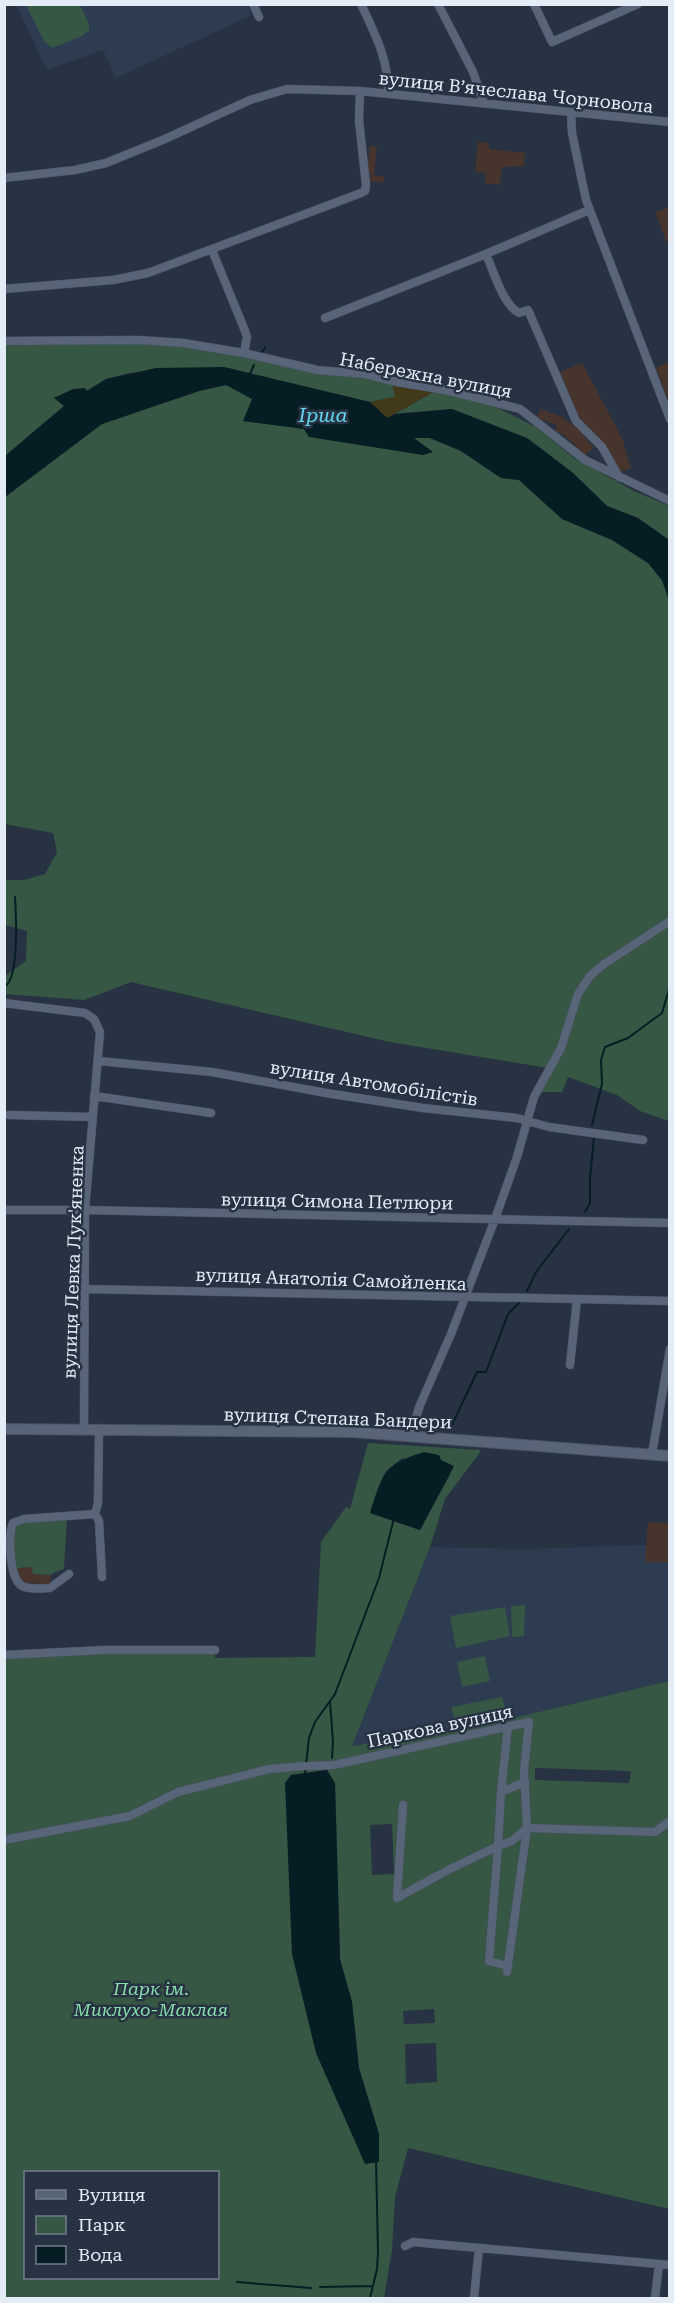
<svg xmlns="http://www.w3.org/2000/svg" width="674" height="2303" font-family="'Roboto Serif',serif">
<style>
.industrial{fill:#47342c}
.built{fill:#2e3c51}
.green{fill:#365744;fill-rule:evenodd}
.sand{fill:#413919}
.water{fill:#061e23}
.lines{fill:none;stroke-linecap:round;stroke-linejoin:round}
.stream{stroke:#061e23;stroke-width:2}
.street-casing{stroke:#47515e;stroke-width:9}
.secondary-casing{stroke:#47515e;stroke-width:12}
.street{stroke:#586477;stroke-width:8}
.secondary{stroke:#586477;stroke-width:10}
.labels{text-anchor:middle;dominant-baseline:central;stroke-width:5;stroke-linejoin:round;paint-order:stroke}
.street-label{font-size:18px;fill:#e4ecf6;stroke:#273242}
.park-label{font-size:18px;font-style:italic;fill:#87ddac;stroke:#273242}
.water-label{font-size:20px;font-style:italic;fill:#61d5ee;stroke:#273242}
</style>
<rect width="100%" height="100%" fill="#273242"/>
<path class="industrial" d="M478,142L489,143V149L525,153L524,166L502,167L500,185L485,183L486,173L475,172Z
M370,146L377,147L374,175L384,177L383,183L370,181L371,174L367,173Z
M669,208H670L669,248L655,212Z
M669,361V402L656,368Z
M582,363L622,438L631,468L620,472L610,452L580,420L560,372Z
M540,409L562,417L579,430L594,448L585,455L564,435L555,431L557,425L537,418Z
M651,1522L669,1523V1562L652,1563L645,1561L648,1523Z
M32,1567L33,1574L51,1575L50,1584L23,1583L20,1580L16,1568Z"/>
<path class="built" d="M247,4L252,15L116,78L103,50L47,70L16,5Z
M646,1545L645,1562H669V1681L475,1727L352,1746L430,1547L526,1549Z"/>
<path class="green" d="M26,5H80L89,24V31L82,36L52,48L44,41Z
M5,342L158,344L242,355L392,382L395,397L370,402L224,367L129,373L106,379L86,391L54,397L64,406L5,456Z
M226,385L253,399L243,421L289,426L423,455L413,438H430L461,451L501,478L519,480L562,519L612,540L648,563L662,580L670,601L669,1121L640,1111L617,1095L568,1077L562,1092H538L548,1068L390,1042L131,982L84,1000L5,994V976L26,961L27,931L5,925L4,876L7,880H24L45,874L57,852L53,833L5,824V497L102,424L199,391Z
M435,391L486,402L536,427L574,458L634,491L669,506V540L638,518L607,506L573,473L527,438L452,409L395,414Z
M368,1443L481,1450L479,1454L445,1499L430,1547L352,1746L475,1727L669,1681V2209L408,2148L395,2197L392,2250L384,2298H5V1655L215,1650V1658L315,1657L321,1542L346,1507L350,1509ZM402,1458L450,1475L420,1530L370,1513L385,1472ZM535,1768L630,1771L631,1772L629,1783L535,1780ZM327,1770L335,1784L340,1959L352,2002L359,2068L379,2134L292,1954L291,1775ZM392,1824L394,1874L372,1875L370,1825ZM434,2009L435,2023L404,2024L403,2011ZM436,2043L437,2082L406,2084L405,2044ZM26,2172H218V2278H26Z
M67,1518L64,1569L55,1572L51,1575L33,1574L31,1567L16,1568C15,1555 7,1529 21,1522Z
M525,1605L524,1636L512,1637L511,1606Z
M505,1607L510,1636L456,1648L450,1616Z
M485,1656L490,1681L462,1687L457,1662Z
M502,1697L506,1711L455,1722L451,1707Z"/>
<path class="sand" d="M392,382L435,391L387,418L370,402L395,397Z"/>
<path class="water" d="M224,367L370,402L387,418L395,414L452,409L527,438L573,473L607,506L638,518L669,540V601L662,580L648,563L612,540L562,519L519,480L501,478L461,451L430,438H414L433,452L423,455L309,437L304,429L243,421L252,399L226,385L199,391L102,424L5,497V456L64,406L54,398L73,389L85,388L87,391L106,379L156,368Z
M424,1452L439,1455L441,1460L454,1466L420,1530L370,1513C383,1474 382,1465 424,1452Z
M327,1770L335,1783L340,1959L352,2002L359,2068L379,2134V2162L365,2164L316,2053L292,1954L285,1783L291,1775Z"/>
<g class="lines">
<path class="stream" d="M262,352L265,348
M249,376L254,365
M4,987C20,979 16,915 15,897
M592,1125L602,1084L601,1060L605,1047L628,1038L662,1013L670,986
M585,1212L590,1203V1179L594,1137
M527,1291L536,1272L569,1229
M450,1429L477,1372H486L508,1314L519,1303
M330,1701L333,1742L332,1758
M305,1773L309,1738L315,1722L335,1694L379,1578L394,1518
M237,2282L311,2288
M320,2287L373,2286
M370,2298L377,2269L378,2252L376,2161"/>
<g class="street-casing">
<path id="street" d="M253,4L259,17
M361,4C375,34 389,60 388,94
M438,4L473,72L484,103
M534,4L552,42L638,4
M571,113L572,133L586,200L670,419
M4,178L75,170L106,163L165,139L250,100L287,89L360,91L670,122
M486,254C493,270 503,305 519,313L528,310L576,421L602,447L619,477
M4,289L113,280L148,273L361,193L365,191L366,185L359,120L360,91
M325,318L486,254L589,210
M4,341L138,340L183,343L244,353L247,337L245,331L212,250
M244,353L317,370L365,374L397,382L445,390L520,409L585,460L670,501
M4,1003L85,1013L94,1019L100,1032L85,1210L84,1429
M99,1061L212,1072L326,1093L423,1108L517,1118L549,1127L643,1140
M94,1096L211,1113
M9,1115L93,1117
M4,1210H85L670,1223
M84,1289L577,1299
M570,1365L577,1299L670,1301
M410,1436L420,1405L451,1334L495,1219L517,1157L534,1097L561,1048L578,994L590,976L604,964L670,921
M652,1454L670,1349
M95,1514L98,1503L99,1429
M69,1574L50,1588C42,1588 29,1590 22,1586C9,1578 8,1535 13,1523L24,1519L95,1514L99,1521L102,1577
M4,1655L104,1650H215
M308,1766L334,1765L529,1722L524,1771L527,1828L507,1972
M501,1792L525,1782
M4,1840L130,1816L178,1792L269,1769L304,1766
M397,1898L448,1870L498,1846L501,1792L508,1726
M397,1898L403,1805
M508,1966L489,1961L498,1846L512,1841L527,1828L655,1832L670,1821
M405,2246L413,2242L670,2265
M474,2298L479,2248
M655,2298L659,2264"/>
</g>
<g class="secondary-casing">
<path id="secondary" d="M4,1429L353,1432L670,1456"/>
</g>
<use href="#street" class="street"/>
<use href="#secondary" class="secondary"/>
</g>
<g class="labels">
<g class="street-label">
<text transform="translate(516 92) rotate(6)">вулиця Вʼячеслава Чорновола</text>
<text transform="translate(426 375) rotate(11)">Набережна вулиця</text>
<text transform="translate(374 1083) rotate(9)">вулиця Автомобілістів</text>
<text transform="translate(337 1201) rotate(1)">вулиця Симона Петлюри</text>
<text transform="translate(73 1262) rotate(-88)">вулиця Левка Лук'яненка</text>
<text transform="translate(331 1279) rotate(2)">вулиця Анатолія Самойленка</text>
<text transform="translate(338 1418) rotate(2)">вулиця Степана Бандери</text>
<text transform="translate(440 1726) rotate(-12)">Паркова вулиця</text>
</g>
<g class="park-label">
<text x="151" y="1988">Парк ім.<tspan x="151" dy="21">Миклухо-Маклая</tspan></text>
</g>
<g class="water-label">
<text x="323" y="415">Ірша</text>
</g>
</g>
<rect width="674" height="2303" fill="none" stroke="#e4ecf6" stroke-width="12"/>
<rect x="24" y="2171" width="195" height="108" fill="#273242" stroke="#737c8a" stroke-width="1.5"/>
<rect x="36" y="2190" width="30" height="9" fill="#586477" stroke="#737c8a" stroke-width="1.5"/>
<text x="78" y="2201" font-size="18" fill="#e4ecf6">Вулиця</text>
<rect x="36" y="2216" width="30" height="18" fill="#365744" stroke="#737c8a" stroke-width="1.5"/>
<text x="78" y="2231" font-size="18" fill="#e4ecf6">Парк</text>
<rect x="36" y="2246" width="30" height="18" fill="#061e23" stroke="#737c8a" stroke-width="1.5"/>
<text x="78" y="2261" font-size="18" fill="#e4ecf6">Вода</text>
</svg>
